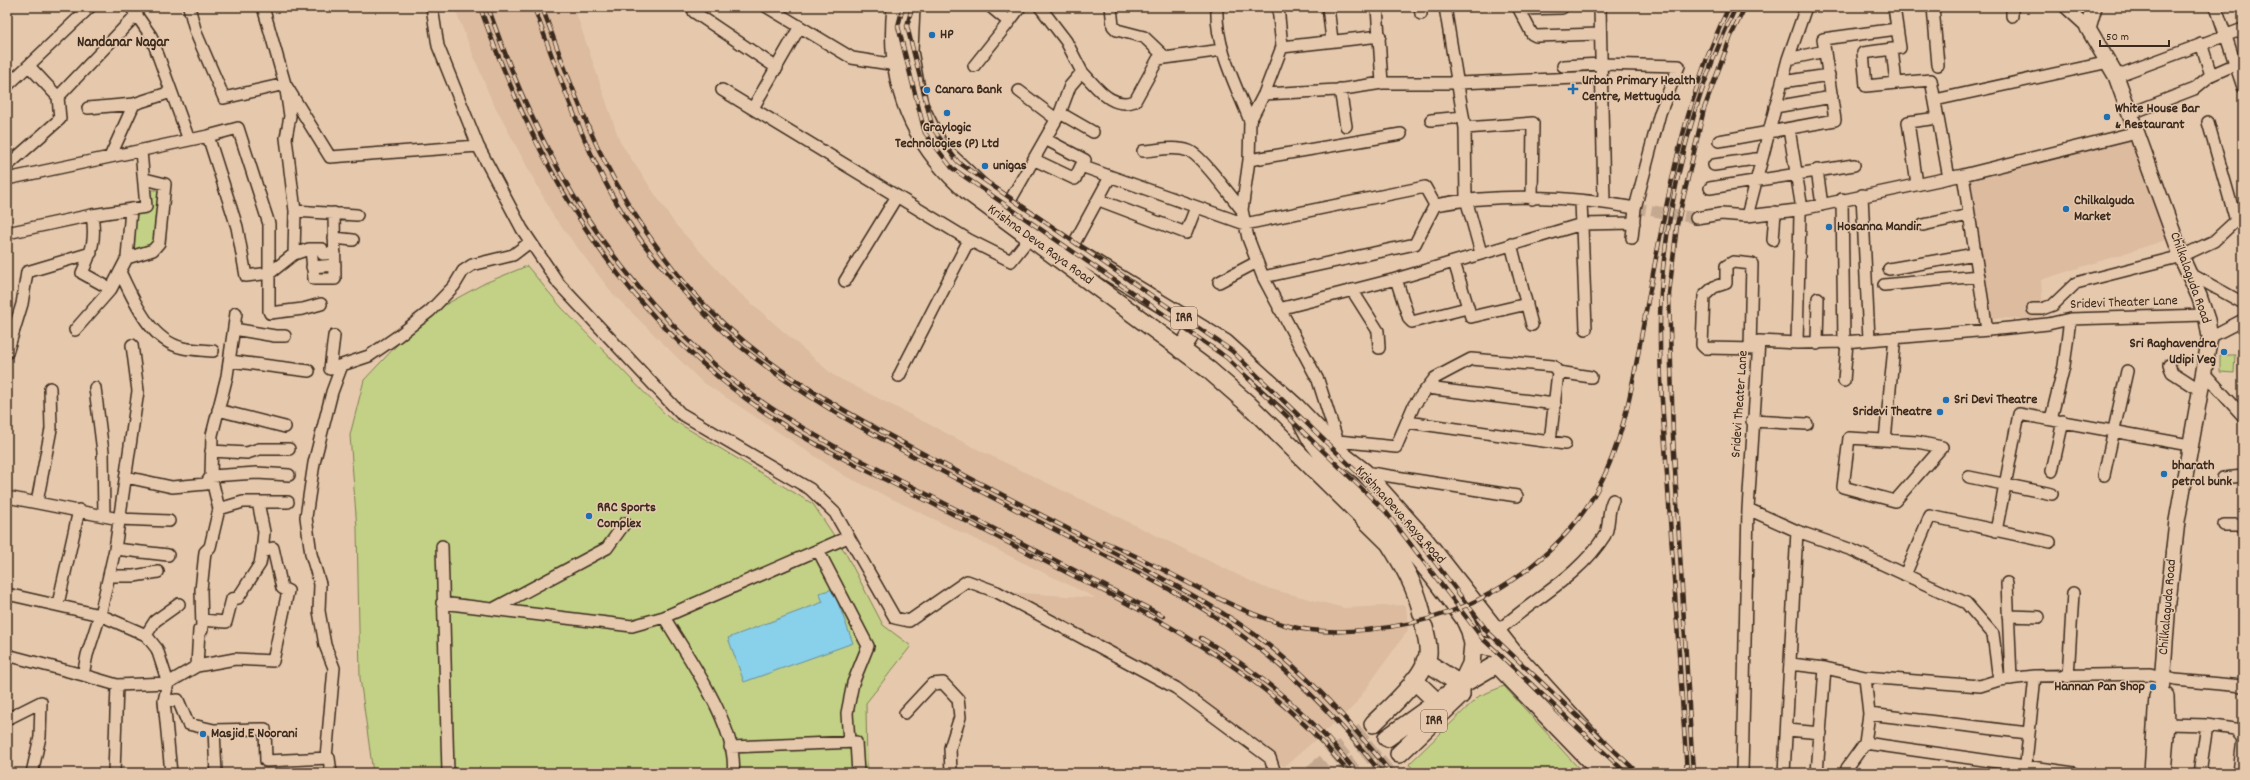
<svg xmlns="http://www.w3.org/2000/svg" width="2250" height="780" font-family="Dekko,sans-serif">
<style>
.built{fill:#dcbb9f}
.green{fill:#c2d186;stroke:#7e7e52}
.water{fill:#89d0ea;stroke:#6a8e98}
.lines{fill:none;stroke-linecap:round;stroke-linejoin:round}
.street-tunnel{stroke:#c4a990;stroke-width:11;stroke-dasharray:11 5.5;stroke-linecap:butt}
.primary-tunnel{stroke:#c4a990;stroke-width:17;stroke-dasharray:17 8;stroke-linecap:butt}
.street-casing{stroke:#3b2a1e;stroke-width:14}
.secondary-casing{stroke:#3b2a1e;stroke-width:18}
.primary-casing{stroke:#3b2a1e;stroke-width:20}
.street{stroke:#e6c9ad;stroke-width:11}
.secondary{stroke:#e6c9ad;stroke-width:15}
.primary{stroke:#e6c9ad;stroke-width:17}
.rail-casing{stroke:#3b2a1e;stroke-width:4.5}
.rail{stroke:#e6c9ad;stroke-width:3;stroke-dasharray:9;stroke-linecap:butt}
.poi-dot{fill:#1f6fb2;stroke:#e6c9ad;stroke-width:1.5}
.labels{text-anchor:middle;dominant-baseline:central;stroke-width:3;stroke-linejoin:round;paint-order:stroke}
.shield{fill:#e6c9ad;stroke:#6e5a49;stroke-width:1}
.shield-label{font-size:13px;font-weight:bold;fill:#3b2a1e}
.poi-label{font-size:14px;font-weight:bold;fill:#3b2a1e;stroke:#e6c9ad;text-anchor:start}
.street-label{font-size:14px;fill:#3b2a1e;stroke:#e6c9ad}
.neighbourhood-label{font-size:15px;font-weight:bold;fill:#3b2a1e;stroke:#e6c9ad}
</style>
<rect width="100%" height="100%" fill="#e6c9ad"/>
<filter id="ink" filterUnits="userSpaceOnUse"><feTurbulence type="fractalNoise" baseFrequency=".025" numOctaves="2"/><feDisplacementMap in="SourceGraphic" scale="8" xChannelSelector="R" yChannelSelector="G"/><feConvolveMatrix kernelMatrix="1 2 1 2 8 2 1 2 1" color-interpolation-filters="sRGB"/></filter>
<g filter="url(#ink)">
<path class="built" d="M454,7H574L620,142L675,224L734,288L833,375L981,451L1263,587L1344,608L1406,605L1408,630L1353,707L1284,767L1220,713L1177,684L1007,592L1096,598L845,476L701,381L613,294L554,217L491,99Z
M2133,139L2169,239L2041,280L2044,319L1991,318L1968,179Z
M1409,764L1416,773H1400Z"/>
<path class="green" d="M149,190H158L157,240L150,248L134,252L135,212L148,213Z
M527,266L562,308L668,417L813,504L845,552L883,625L911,646L866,703L867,773H373L360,678L357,529L350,435L364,380L413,328L441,307L485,283Z
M2220,355H2235L2234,373L2220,372Z
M1504,686L1583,773H1416L1409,764L1479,696Z"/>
<path class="water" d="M833,589L853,643L744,682L728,638L823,602L819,593Z"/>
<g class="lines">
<path class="street-tunnel" d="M1635,208L1696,218"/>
<path class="primary-tunnel" d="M1312,773L1373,724
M1343,773L1387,738
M1376,773L1399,754"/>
<g class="street-casing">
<path id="street" d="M131,7L151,36L189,140
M189,7L196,33L224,98L285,84L330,157L478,146
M263,7L285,84L290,116L286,138L295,211L294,254
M432,7L438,46L478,146L522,229L559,284L680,413L810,489L835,513L895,618L909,621L967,581L997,592L1176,688L1270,758L1275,773
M767,7L852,58L896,65
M1111,7L1113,26L1117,30L1144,37L1165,57
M1217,7C1215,47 1236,85 1250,121
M1278,7L1282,47L1264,94L1250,121L1249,160L1242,210L1248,238L1263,277L1318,380L1341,452
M1328,7L1332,40
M1377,7L1382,83
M1420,7L1421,14
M1445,7L1465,128L1466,199L1481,253
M1518,7L1532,34L1536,36L1600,34
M1600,7L1604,202
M1894,7L1900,48L1892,49L1896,83L1931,80L1949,178
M1933,7L1938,65
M2012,7V16
M2065,7L2088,28
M2216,7L2243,87
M1519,9L1562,8
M694,12L777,68
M1009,22L1020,7
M2201,43L2211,75
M1282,47L1380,36
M1892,49L1863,53L1866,86L1896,83
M1788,59L1825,51
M29,66L58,97
M974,66L1009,22L991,7
M1563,66L1601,64L1679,66L1660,113L1635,208L1632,238
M1082,72C1097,87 1111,110 1135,101L1158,59L1222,50
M2116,76L2243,29
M1782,82L1829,75
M7,86L90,7
M1340,89L1346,126
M722,90L969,240L1011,261L1030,237
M1019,91L1056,119
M1264,94L1337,90L1382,83H1458L1601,77
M1935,100L2109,62
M1775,107L1832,97
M88,108L134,104
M753,108L799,28
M1060,113L1093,132
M2129,114L2194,89L2211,75L2243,61
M1431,120L1463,117
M2208,122L2236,221
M1465,128L1533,123L1532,199
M1789,129L1802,209
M208,136L237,227L246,276L270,273L294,254L309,249H322L323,254L335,253
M1045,139L1085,160L1081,166L1245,224L1425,187L1435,205
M1719,141L1835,120L1823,39L1897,29
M1143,151C1158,150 1175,146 1189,151C1201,155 1232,198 1242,210
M110,157L134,104L171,92
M1035,160L1075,179L1081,166
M1249,160L1401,134
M1714,165L1762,158
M7,166L60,119L58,97L137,14
M1817,170L1822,205
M1963,175L1987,330
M7,179L208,136L238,128L269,224V311L270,313L303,309L321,304
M1917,184L1908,122L1938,118
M1710,188L1854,165
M1862,195L1869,339
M1842,199L1844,342
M1099,200L1186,233L1196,207
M1581,201L1586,329
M1007,206L1060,113L1070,86L1082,72L1066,41L1040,7
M295,211L357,215
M92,215C96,239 92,251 82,273L111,289
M1747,216L1788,59L1806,7
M1696,218L1721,214L1747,216L1797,210L1963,175L2137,132
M1923,225L1969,215
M7,233L92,215L146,207L141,151
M334,238L353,240
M1773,240L1775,212
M1511,244L1532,325
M311,249L314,279H335L334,213
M1071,249L1110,177
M127,258L153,250L159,243L165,184L145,179
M1454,262L1471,317L1527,304
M312,267L335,265
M1889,269L1975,254
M120,272C134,300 149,340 183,348C192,350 203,350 213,351
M2189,273L2243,303
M1263,277L1415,244L1435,205C1499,193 1571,196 1635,208
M1396,279L1409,319L1412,322L1467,308
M845,281L897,196
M1219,282L1257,262
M1884,285L1979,276
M1352,290L1378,331L1379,348
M1279,309L1396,279L1582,224L1634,223
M2033,309H2042L2053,305L2076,283L2182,256L2214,241L2243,214
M236,313L227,376L212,435L211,476L219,509L243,502H288
M234,329L275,336H285
M75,330L111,289L127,258L131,209
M334,336L330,369L369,356L398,336L430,311L454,286L463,271L472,265L513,255L530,242
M2210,337L2243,320
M1797,343L1800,214
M1817,344L1818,298
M1750,349L1752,264L1733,262L1726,266V283L1714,287L1704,296L1702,345L1705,348L1758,349
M7,353L22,304L27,272L91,253
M230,361L309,371
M2169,365L2172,372L2200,390
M2204,373L2243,416
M899,376L969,240
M1844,381L1847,342
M95,388L103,452L104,516
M1427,388L1555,404
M218,410L285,427
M2051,419L2064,366L2070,319
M1752,421L1807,424
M1407,422L1565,444
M1849,438L1917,442L1942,447L1895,501L1843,487Z
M1885,440L1895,337
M1338,441L1396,447L1414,405L1435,378L1450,370L1471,359L1553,366L1558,372L1591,377
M1550,442L1558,372
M211,451L247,453L259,449H289
M2052,471L2063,421
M1364,472L1517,496
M2104,475L2127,371
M126,477L172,487L206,484L211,476L257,473L289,475
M1969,477L2052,494
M2223,478L2243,476
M7,497L119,519L169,521
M37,502L51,429L50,388
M1748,509L1797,531L1852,550L1966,603L1993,634L1999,680
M2224,525H2243
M1996,531L2019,414L2189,445
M442,546L448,773
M115,549L168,555
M818,550L868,646L853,683L847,713L849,742
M1905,575L1930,516L2050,542
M109,576H134L158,572
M2007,583L2011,679
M7,594L100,615L146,635L157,649L168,683L197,666L235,659L273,661L288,591L282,588L273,548L262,552L264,532L258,502
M442,603L632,626L664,617L848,537
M58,604L79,510
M493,609L607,548L625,523
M2008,616L2039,617
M664,617C687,656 739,728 733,773
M202,620L226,622L232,599L238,598L260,564L262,552
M1498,631C1533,599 1579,577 1605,535C1610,528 1607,511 1613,500
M146,635L155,621L179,604
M7,655L83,675
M1791,664L1825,668L1865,677L1980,686L1999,680L2035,676L2150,674L2175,680L2243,686
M197,666L199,630H202L201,590L205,552L210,547L219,509
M2068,677L2073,593
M117,685L168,683L164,701L171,773
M164,701L178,700L188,724L214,730L265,729L266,761L329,758L331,773
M905,713L932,684L943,683L958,699L960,717L950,748L951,773
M1869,714L2028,733
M7,719L41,702L40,737L32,773
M2167,724L2207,725L2235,729L2243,739L2239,773
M214,730L216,773
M1788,730L1821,733
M1865,743L2074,773
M730,747L856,742L858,773
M326,758L334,668L325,645L319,611L320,584L311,554L306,517L314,463L332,392L342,365
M2025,772L2035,676
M114,773L117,685L83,675L87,655L100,615L115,549L138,391L132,345
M1742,773L1748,509L1759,341L1797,343L1844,342L1989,330L2048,324L2070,319L2205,315
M1784,773L1797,531
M1817,773L1825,668
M1847,773V768L1865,743L1869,714L1865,677
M2200,773L2207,725"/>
</g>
<g class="secondary-casing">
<path id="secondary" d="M2094,7L2088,28L2116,76L2184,263L2199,296L2207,320L2210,337L2177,521L2168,602L2162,684L2157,696L2152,773
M2163,773L2167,724L2166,696"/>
</g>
<g class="primary-casing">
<path id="primary" d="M896,7C888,82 912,144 970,193L1209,370L1248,404L1389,543C1403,565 1417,589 1422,614
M911,7L909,51L919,105L940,148L983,189L1071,249L1225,343L1296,407L1342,455L1364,472L1424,539L1512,651L1623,773
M1181,350L1196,326
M1302,422L1311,439L1336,472L1363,497L1409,547L1435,579L1464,618L1470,631L1473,644L1471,664L1461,685V695L1399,754
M1473,644L1512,651
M1425,661L1461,685
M1497,664L1602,773
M1414,680L1437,702
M1373,724C1389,708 1425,677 1428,654C1429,645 1426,635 1424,627
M1387,738L1461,685L1497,664L1512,651"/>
</g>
<use href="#street" class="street"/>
<use href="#secondary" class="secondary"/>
<use href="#primary" class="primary"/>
<g class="rail-casing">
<path id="rail" d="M480,7C543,185 627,326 790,429C826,451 864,469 902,488C957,516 1012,545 1068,573C1175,627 1273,678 1349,773
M488,7C541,160 611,282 739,385C771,410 806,430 841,450L1163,616
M534,7C565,91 594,182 650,252C676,284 704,316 736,343C794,391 859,427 926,463C982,492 1038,521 1094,550C1141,574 1190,598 1233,629C1290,669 1338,719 1381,773
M542,7C560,55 577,104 599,150C623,200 654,247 690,289C756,365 849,415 937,461C993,490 1049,519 1105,548C1149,571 1193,594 1235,621C1297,661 1345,716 1391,773
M903,7L898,26L925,133L952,168L1227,358L1386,512L1482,638L1626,773
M912,7L907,26L933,129L958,162L1232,351L1392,506L1489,633L1638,773
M1104,542C1167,567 1223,608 1289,626C1333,638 1405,628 1447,613C1508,591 1566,547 1597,490C1626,438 1634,374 1645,316C1665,211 1682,103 1729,7
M1201,638C1261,673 1314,718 1357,773
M1687,773L1662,400C1660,364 1659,327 1661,291C1668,195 1694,94 1736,7
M1693,773L1673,436L1669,294L1677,225L1704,109L1731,36L1745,7"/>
</g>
<use href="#rail" class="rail"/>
</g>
</g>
<g class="poi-dot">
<circle cx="932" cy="35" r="4"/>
<path d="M1571 83h4v4h4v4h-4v4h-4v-4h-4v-4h4z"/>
<circle cx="927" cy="90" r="4"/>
<circle cx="947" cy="113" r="4"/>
<circle cx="2107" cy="117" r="4"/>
<circle cx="985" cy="166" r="4"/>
<circle cx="2066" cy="209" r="4"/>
<circle cx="1829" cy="227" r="4"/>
<circle cx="2224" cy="352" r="4"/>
<circle cx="1946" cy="400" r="4"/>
<circle cx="1940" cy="412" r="4"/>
<circle cx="2164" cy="474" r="4"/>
<circle cx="589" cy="516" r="4"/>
<circle cx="2153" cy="687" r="4"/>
<circle cx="203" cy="734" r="4"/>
</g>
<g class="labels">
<g class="shield">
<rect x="1171" y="307" width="26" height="22" rx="3"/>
<rect x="1421" y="710" width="26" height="22" rx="3"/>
</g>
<g class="shield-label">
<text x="1184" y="318">IRR</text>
<text x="1434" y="721">IRR</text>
</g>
<g class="poi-label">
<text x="940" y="35">HP</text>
<text x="1582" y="81">Urban Primary Health<tspan x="1582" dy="16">Centre, Mettuguda</tspan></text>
<text x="935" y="90">Canara Bank</text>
<text x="2115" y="109">White House Bar<tspan x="2115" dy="16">&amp; Restaurant</tspan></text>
<text x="947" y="128" text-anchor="middle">Graylogic<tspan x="947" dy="16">Technologies (P) Ltd</tspan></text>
<text x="993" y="166">unigas</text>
<text x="2074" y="201">Chilkalguda<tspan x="2074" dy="16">Market</tspan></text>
<text x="1837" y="227">Hosanna Mandir</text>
<text x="2216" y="344" text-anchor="end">Sri Raghavendra<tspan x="2216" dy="16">Udipi Veg</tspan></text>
<text x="1954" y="400">Sri Devi Theatre</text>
<text x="1932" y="412" text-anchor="end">Sridevi Theatre</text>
<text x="2172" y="466">bharath<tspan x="2172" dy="16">petrol bunk</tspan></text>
<text x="597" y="508">RRC Sports<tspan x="597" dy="16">Complex</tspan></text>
<text x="2145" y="687" text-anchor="end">Hannan Pan Shop</text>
<text x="211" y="734">Masjid E Noorani</text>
</g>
<g class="street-label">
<text transform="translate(1040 245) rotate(36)">Krishna Deva Raya Road</text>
<text transform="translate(2190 278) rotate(70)">Chilkalaguda Road</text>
<text transform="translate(2124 303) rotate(-2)">Sridevi Theater Lane</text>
<text transform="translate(1740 404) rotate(-86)">Sridevi Theater Lane</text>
<text transform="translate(1400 515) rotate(48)">Krishna Deva Raya Road</text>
<text transform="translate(2168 607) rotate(-85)">Chilkalaguda Road</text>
</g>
<g class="neighbourhood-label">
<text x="123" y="43">Nandanar Nagar</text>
</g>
</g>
<rect width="2250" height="780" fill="none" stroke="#e6c9ad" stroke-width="24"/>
<rect x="12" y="12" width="2226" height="756" fill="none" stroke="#3b2a1e" stroke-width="1.5" filter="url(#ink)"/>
<path d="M2100 40v6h69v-6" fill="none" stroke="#3b2a1e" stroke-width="2"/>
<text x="2106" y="40" font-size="12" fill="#3b2a1e" stroke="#e6c9ad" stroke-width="3" paint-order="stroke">50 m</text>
</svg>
